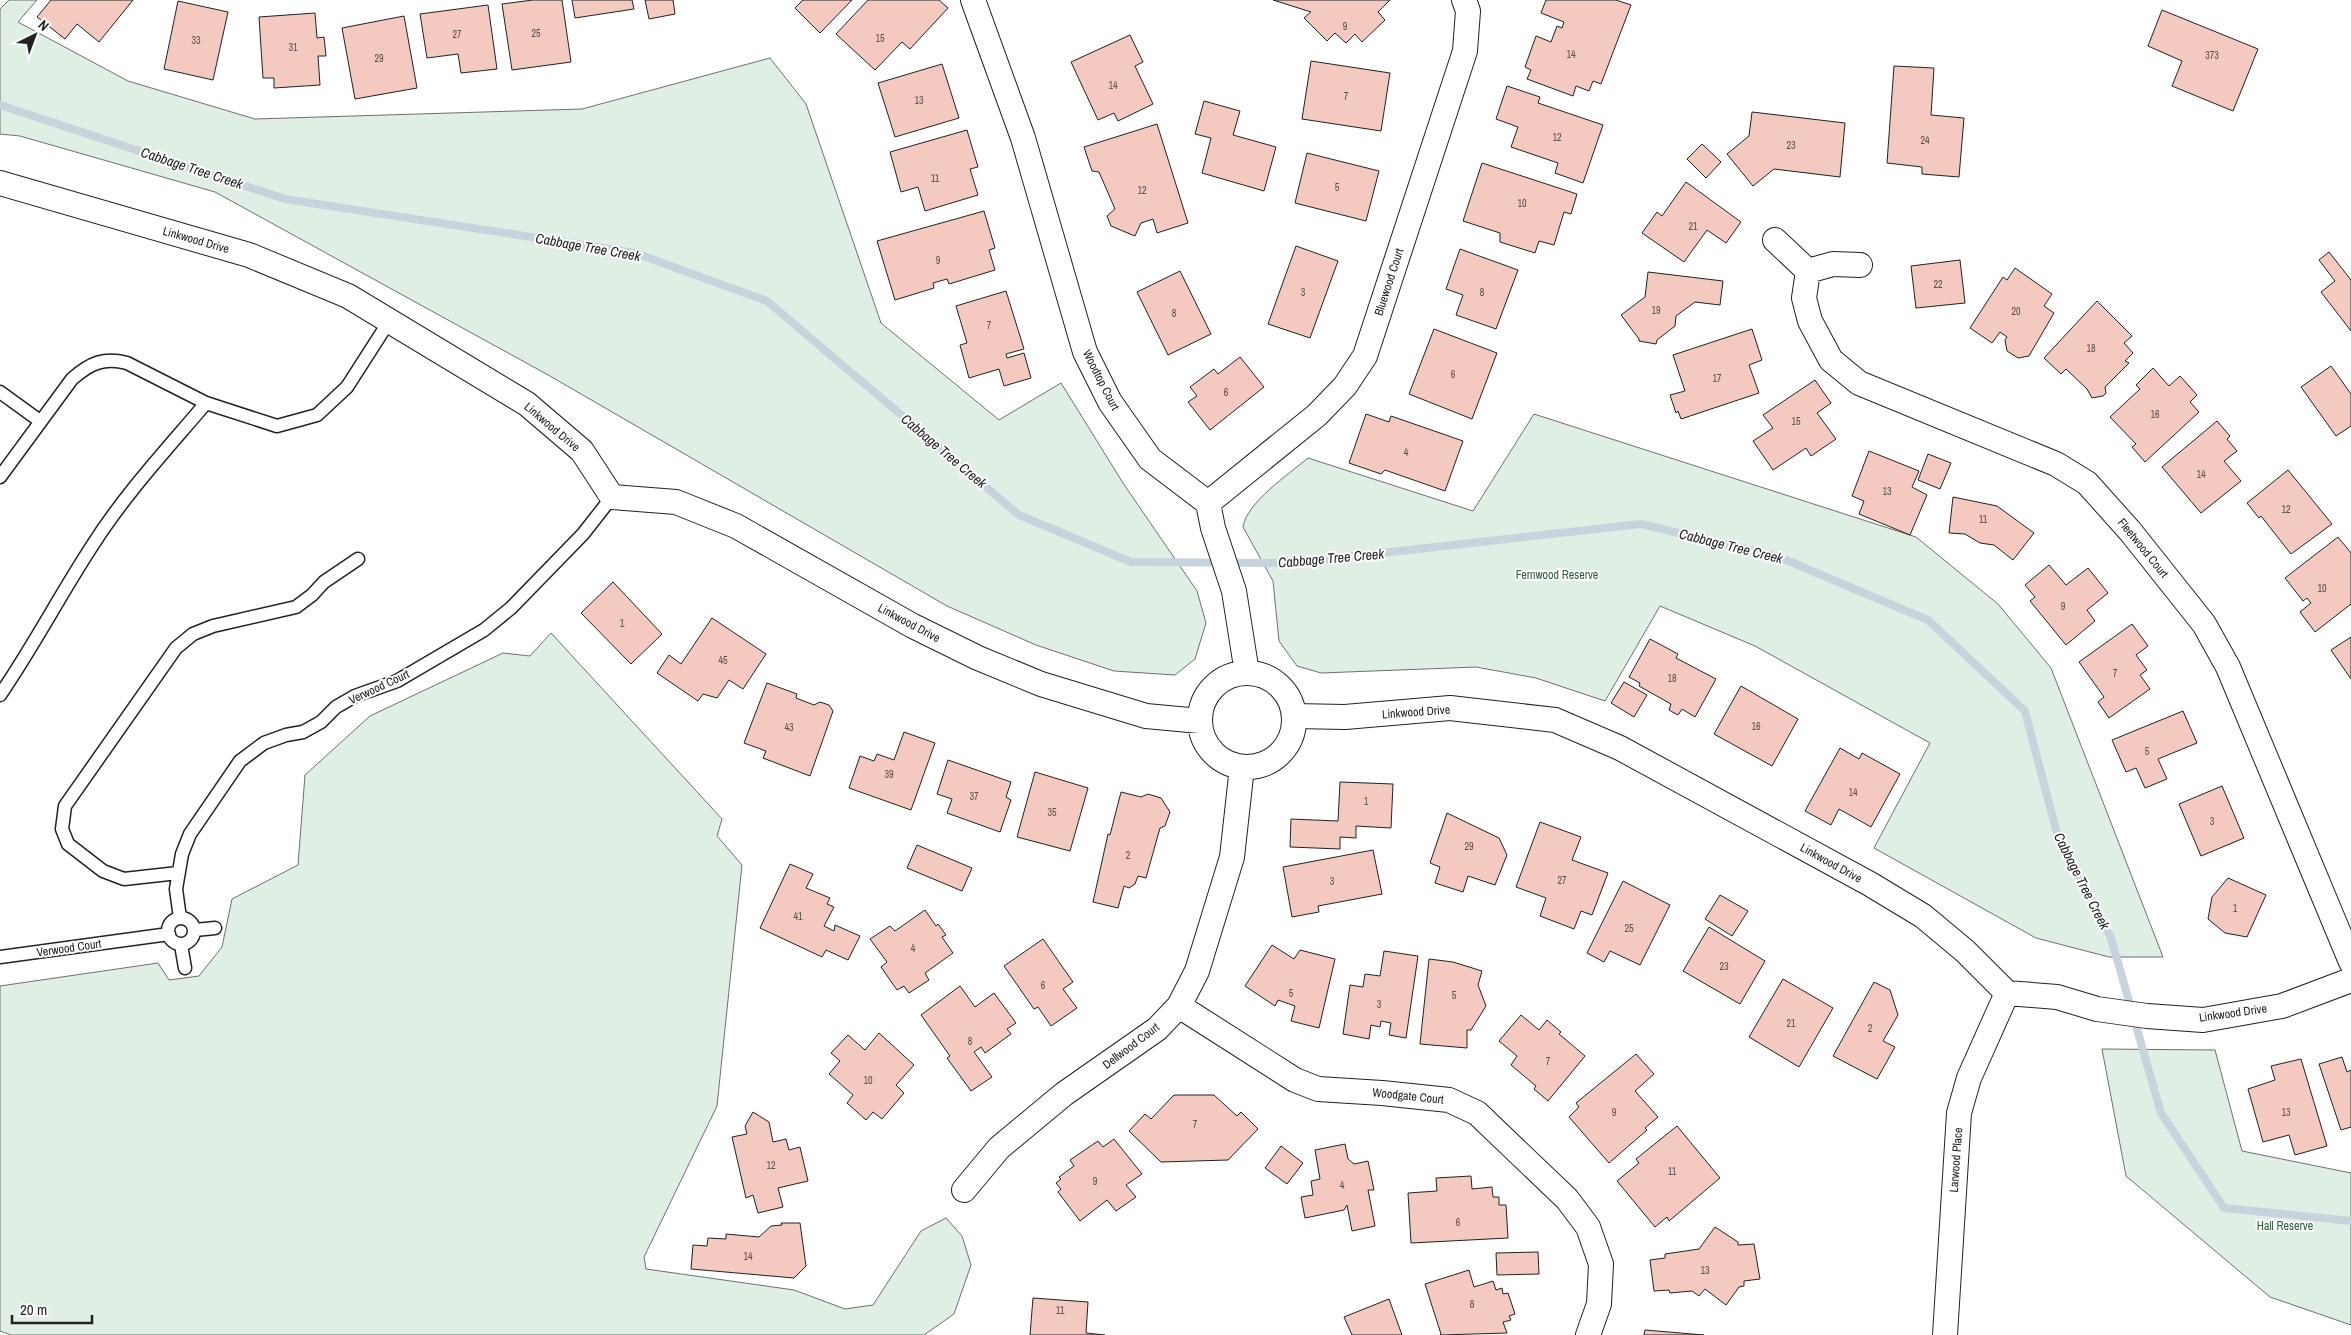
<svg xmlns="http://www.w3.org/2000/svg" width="2351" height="1335" font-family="'Archivo Narrow',sans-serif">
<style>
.green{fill:#e0efe3;stroke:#6f6f6f}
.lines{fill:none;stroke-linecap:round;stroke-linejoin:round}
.stream{stroke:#c7d3dd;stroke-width:8}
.building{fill:#f3c9c0;stroke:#222}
.service-casing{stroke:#222;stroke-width:15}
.minor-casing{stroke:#222;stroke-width:26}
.service{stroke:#fff;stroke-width:12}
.minor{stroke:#fff;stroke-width:24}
.labels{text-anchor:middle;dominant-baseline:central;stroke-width:4;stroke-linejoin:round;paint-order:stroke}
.number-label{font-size:10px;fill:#564c4a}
.street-label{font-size:12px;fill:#222;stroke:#fff}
.park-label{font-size:12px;fill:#2f5e38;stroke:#fff}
.water-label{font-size:14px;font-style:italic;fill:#222;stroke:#fff}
</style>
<rect width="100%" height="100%" fill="#fff"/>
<path class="green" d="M9,0H37L18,22L128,81L255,119L582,109L770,58L806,104L881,323L999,420L1061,383L1123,483L1197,591L1206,623L1195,659L1175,675L1114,671L1036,645L947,606L550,376L215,192L20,136L0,134V9Z
M1534,414L1916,537L1998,604L2051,668L2163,957H2109L2036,938L1874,848L1930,743L1755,646L1660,606L1605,701L1536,678L1476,667L1321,673L1297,666L1279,641L1273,581L1243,527C1247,502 1288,475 1308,458L1473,511Z
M551,633L722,819L717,836L742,865L717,1106L644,1257L646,1269L794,1290L845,1309L873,1305L921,1231L946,1218L962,1236L971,1265L954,1314L924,1335H11L0,1331V986L158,963L169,980L199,976L222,947L232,899L298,865L305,775L370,716L503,653L530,656Z
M2102,1049L2215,1050L2242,1151L2351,1173V1325L2270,1297L2126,1176Z"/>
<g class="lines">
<path class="stream" d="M0,105L285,199L635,253L767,301L1019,515L1131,562L1292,563L1641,524L1779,557L1928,620L2025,711L2056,830L2111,938L2161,1113L2224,1208L2351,1221"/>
</g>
<path class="building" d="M51,0H133L99,42L77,24L65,39L37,17Z
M533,0H562L571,62L512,70L502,4Z
M572,0H632L634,9L575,18Z
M645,0H673L675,14L649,19Z
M803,0H852L820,33L795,8Z
M868,0H939L948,8L910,49L902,42L875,70L836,34Z
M1273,0H1390L1378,12L1385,20L1362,42L1355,34L1346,43L1335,33L1327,41L1304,18L1311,12Z
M1546,0H1616L1631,5L1601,84L1593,81L1589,91L1576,86L1573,96L1527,79L1531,70L1525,67L1536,36L1551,42L1557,26L1562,28L1564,22L1541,13Z
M178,1L228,12L213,80L164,69Z
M488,5L497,69L461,73L458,54L427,58L420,14Z
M2162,10L2258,49L2233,111L2172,86L2182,61L2148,46Z
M315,13L317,38L324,37L326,56H318L320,85L274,88V78H263L259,17Z
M404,16L417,88L355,99L342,28Z
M1130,35L1143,62L1135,66L1153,104L1118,121L1114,113L1098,120L1071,62Z
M1311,61L1390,73L1381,131L1302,119Z
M942,64L959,118L895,137L878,83Z
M1894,66L1934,68L1931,115L1964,118L1959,177L1922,174V167L1887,163Z
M1507,86L1540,97L1538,103L1603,125L1583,183L1555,173L1558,163L1511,147L1518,127L1496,119Z
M1204,101L1240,111L1233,135L1276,147L1264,191L1202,173L1211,138L1195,134Z
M1752,112L1845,123L1840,177L1774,169L1753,186L1727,154L1749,136Z
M1157,124L1188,223L1157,233L1153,219L1141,223L1135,236L1111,226L1107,216L1115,209L1099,172L1092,171L1084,147Z
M967,130L978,167L970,169L978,195L925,211L918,187L901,192L890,152Z
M1702,144L1721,162L1706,178L1687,159Z
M1307,153L1379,171L1366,221L1295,203Z
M1482,163L1577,194L1571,214L1564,212L1554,245L1539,241L1535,253L1500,242V233L1463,221Z
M1686,182L1741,222L1726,243L1707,230L1684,262L1642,233L1657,212L1662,216Z
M984,211L995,248L989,250L995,270L949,284L947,279L933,283L934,288L895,300L877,241Z
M1296,246L1338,261L1310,338L1268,324Z
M1460,249L1518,270L1496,329L1456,315L1463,295L1446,289Z
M2329,252L2351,280V331L2321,292L2335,281L2319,260Z
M1960,260L1965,303L1916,308L1911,266Z
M2015,268L2052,294L2044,306L2054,313L2029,356L2018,358L2007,351L2005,340L2007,337L2000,332L1992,343L1970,328L2003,277L2007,280Z
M1180,271L1211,334L1168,355L1137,292Z
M1648,272L1723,281L1720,305L1695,302L1676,316L1675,326L1657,340L1656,344L1639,341V339L1621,315L1645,297Z
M1006,291L1024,349L1006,354L1007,358L1024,353L1031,378L1004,386L999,369L969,378L960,345L967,343L956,306Z
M2097,301L2132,336L2124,343L2133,353L2125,361L2129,363L2105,387L2106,393L2103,396L2092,398L2087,389L2066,369L2061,374L2044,358Z
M1434,329L1497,353L1472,419L1409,394Z
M1752,329L1762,360L1749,365L1759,393L1681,419L1678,411L1676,413L1670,395L1685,391L1673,355Z
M1240,357L1264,387L1210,430L1188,402L1197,396L1190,387L1214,369L1218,374Z
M2331,366L2351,394V426L2336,436L2301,387Z
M2153,368L2169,386L2180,376L2197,395L2190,402L2199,412L2145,462L2132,447L2136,444L2110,417L2140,389L2136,385Z
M1815,380L1831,403L1817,413L1836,439L1811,456L1806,448L1773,470L1753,441L1773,428L1763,415Z
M1366,414L1389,422L1391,416L1463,441L1445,491L1385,470L1381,474L1349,463Z
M2217,421L2230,436L2227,439L2237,451L2224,461L2241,481L2201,513L2162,467Z
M1869,451L1919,471L1912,487L1927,495L1910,535L1859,514L1864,501L1852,496Z
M1928,454L1951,463L1940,489L1918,480Z
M2288,470L2332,524L2291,554L2261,516L2259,518L2247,503Z
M1953,497L1997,506L2034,533L2013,560L1994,545L1980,543L1965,534L1949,533Z
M2338,537L2351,553V604L2315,632L2300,612L2311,603L2307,598L2303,601L2285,578Z
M2049,565L2066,585L2088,568L2108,593L2087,610L2095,621L2066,645L2030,601L2035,597L2025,585Z
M613,582L662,634L631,664L581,613Z
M712,618L766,654L743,689L729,680L717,698L703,694L698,701L657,673L669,655L681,664Z
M2132,624L2148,646L2136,655L2147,670L2140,675L2150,689L2109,718L2098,702L2104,697L2079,662Z
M2351,637V679L2331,650Z
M1650,639L1678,654L1676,658L1716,679L1695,717L1682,709L1678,715L1669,710L1671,704L1639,686L1640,683L1629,677Z
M1624,682L1647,695L1634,717L1611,703Z
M767,683L797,694L796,698L814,705L820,702L829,705L833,711L810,776L763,758L766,751L744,743Z
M1741,686L1798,719L1772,766L1714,734Z
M2183,711L2197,743L2158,759L2167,779L2145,788L2136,768L2126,772L2112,740Z
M904,732L935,743L911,810L849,788L860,756L874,761L877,754L894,760Z
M1840,748L1859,759L1862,753L1900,774L1871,827L1839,809L1831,825L1805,811Z
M948,760L1011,782L1006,797L1011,800L1000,832L947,813L952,799L937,794Z
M1035,772L1088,788L1070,851L1017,837Z
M1340,782L1393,784L1391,828L1356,826V838L1340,837V849L1290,847L1291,819L1338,821Z
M2222,786L2244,838L2201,856L2179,804Z
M1121,792L1141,797L1148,794L1161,798L1170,812L1165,826L1160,828L1146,878L1138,876L1135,884L1129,888L1124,886L1118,908L1093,902L1108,834L1110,835Z
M1447,813L1499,838L1507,855L1495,885L1468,876L1463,892L1435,883L1440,867L1430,863Z
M1540,822L1581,837L1572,860L1608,873L1592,915L1581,911L1574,929L1540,916L1546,898L1516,887Z
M917,845L972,868L962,891L907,868Z
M1373,850L1382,894L1318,906L1319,912L1292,917L1283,867Z
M790,864L813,874L806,888L830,898L827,904L834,907L824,926L834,931L835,925L860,936L848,960L826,950L822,957L760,928Z
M2228,878L2266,895L2247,937L2225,933L2208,919L2212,897Z
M1623,881L1670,905L1640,965L1610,951L1604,962L1587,953Z
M1720,895L1748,911L1732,936L1705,919Z
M925,910L936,926L938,924L946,935L942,937L953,953L925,973L929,980L909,993L904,986L897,990L881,967L887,962L870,939L890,926L895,931Z
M1709,927L1765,961L1740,1004L1683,971Z
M1043,939L1073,982L1063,989L1077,1008L1051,1026L1038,1007L1034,1009L1004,966Z
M1272,945L1294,959L1300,950L1335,959L1319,1028L1291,1021L1295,1006L1278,1000L1275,1006L1245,986Z
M1384,951L1418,956L1406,1038L1389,1035L1391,1023L1381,1021L1380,1027L1371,1025L1369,1039L1343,1034L1350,985L1363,987L1365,974L1380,976Z
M1429,959L1453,962L1482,971L1478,985L1486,1006L1471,1030H1467V1048L1420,1044Z
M1783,979L1833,1008L1799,1067L1749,1037Z
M1874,982L1890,990L1898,1015L1883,1041L1895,1047L1877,1079L1833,1056Z
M960,986L975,1007L994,993L1016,1023L1007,1029L1011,1034L985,1053L981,1047L974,1052L992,1077L971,1091L947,1058L950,1056L921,1015Z
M1521,1015L1539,1030L1547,1020L1561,1032L1559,1034L1585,1056L1548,1101L1534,1089L1536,1086L1511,1065L1517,1056L1499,1041Z
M879,1033L914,1065L896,1085L904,1093L882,1119L873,1112L866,1120L847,1103L853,1095L829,1074L840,1061L831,1053L848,1035L865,1050Z
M1636,1054L1654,1074L1635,1091L1658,1117L1645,1128L1647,1130L1609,1163L1569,1117L1579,1107L1576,1103Z
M2342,1057L2347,1072L2351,1070V1127L2341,1130L2319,1064Z
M2301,1059L2327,1146L2295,1155L2289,1135L2263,1142L2248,1089L2275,1080L2271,1066Z
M1174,1095H1214L1237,1116L1241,1112L1258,1129L1228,1160L1161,1162L1129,1131L1145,1114L1151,1119Z
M753,1112L769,1122L773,1142L786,1139L789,1150L800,1147L808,1181L778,1188L783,1207L758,1213L753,1195L746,1198L732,1137L747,1134L745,1126Z
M1677,1126L1720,1178L1669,1221L1667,1217L1655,1227L1617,1181L1639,1163L1636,1159Z
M1114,1139L1142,1174L1126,1185L1136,1197L1116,1211L1107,1200L1080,1221L1058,1192L1061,1189L1056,1183L1061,1179L1059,1177L1074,1166L1070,1160L1098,1141L1103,1147Z
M1345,1144L1348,1159L1354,1164L1368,1161L1374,1190H1368L1375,1226L1352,1231L1347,1205L1344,1210L1305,1218L1301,1197L1313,1195L1311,1181L1320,1179L1315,1150Z
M1281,1146L1303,1163L1287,1184L1265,1168Z
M1471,1176L1472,1189L1492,1187L1493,1197H1499V1205H1506L1508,1238L1411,1243L1408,1193L1437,1191L1436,1178Z
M781,1223H800L806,1266L794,1278L691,1269L693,1245L707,1246L708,1238L726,1239V1234L759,1237L771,1226L782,1225Z
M1715,1227L1738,1242V1245L1754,1244L1760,1279L1744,1281V1286L1739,1287L1726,1305L1705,1289L1699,1296L1692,1291L1670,1293L1669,1290L1654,1291L1650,1260L1665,1258V1254L1699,1249Z
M1538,1252L1539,1274L1497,1275L1496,1253Z
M1469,1270L1474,1287L1493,1281L1496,1290L1502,1288L1503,1294L1508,1293L1515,1314L1509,1316L1511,1320L1503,1322L1507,1333L1440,1335L1441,1334L1425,1284Z
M1033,1298L1088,1302L1086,1333L1105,1335H1030Z
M1389,1299L1402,1335H1352L1344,1317Z
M1645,1330L1704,1335H1644Z"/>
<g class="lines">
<g class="service-casing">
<path id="service" d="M0,392L40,421
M0,477L72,379C90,363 104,357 127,363L206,403L277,426L317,415L347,387L390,320
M0,695C33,647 60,595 92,546C125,494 167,449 206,403
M178,873L124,879L103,871L68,844L62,829L65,806L176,648L193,634L213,626L296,607L312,595L324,582L358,559
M180,918L176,889L182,854L190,834L240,761L264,743L286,735L303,732L321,722L336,707L355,696L397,681L484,630L511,608L583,534L612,497
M168 931a13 13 0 1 1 26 0a13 13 0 1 1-26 0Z
M195,930L215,928
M181,945L185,968
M0,957L169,934"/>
</g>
<g class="minor-casing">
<path id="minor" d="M973,0L1023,138L1085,352L1110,402L1150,459L1208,503L1213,528L1234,591L1247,673
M0,183L249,255L348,296L527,404L582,451L612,497L676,502L736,526L913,626L978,658L1041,684L1146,716L1200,721
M1775,240L1808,271L1833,264L1860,265
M1808,271L1804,298L1810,321L1831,360L1859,383L2056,464L2087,483L2130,531L2204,624L2228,667L2351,962
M1208,503L1317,415L1345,386L1365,356L1465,51L1468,11L1464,0
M1200 720a47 47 0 1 1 94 0a47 47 0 1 1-94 0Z
M1294,716L1345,717L1450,708L1555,720L1620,748L1870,884L1923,916L1965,951L2007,993L2057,997L2097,1009L2147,1016L2203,1020L2282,1006L2351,980
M1179,1006L1295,1080L1318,1089L1382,1093L1449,1100L1477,1113L1567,1199L1588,1227L1601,1264L1599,1304L1588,1335
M964,1190L999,1148L1064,1094L1157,1029L1179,1006L1197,971L1232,857L1242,767
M1945,1335L1959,1113L1969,1078L2007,993"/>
</g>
<use href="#service" class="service"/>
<use href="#minor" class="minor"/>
</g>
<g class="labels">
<g class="number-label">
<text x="1345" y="26">9</text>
<text x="536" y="33">25</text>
<text x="457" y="34">27</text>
<text x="880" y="38">15</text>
<text x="196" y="40">33</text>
<text x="293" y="47">31</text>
<text x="1571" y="54">14</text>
<text x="2212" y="55">373</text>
<text x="379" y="58">29</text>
<text x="1113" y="85">14</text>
<text x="1346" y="96">7</text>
<text x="919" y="100">13</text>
<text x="1557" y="137">12</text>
<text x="1925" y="140">24</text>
<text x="1791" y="145">23</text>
<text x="935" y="178">11</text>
<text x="1337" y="187">5</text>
<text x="1142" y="190">12</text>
<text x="1522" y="203">10</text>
<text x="1693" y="226">21</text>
<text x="938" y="260">9</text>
<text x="1938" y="284">22</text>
<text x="1303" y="292">3</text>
<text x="1482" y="292">8</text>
<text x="1656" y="310">19</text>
<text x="2016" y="311">20</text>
<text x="1174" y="313">8</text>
<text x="989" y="325">7</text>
<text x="2091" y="348">18</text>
<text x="1453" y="374">6</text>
<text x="1717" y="378">17</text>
<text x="1226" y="392">6</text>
<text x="2155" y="414">16</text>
<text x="1796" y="421">15</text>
<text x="1406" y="452">4</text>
<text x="2201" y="474">14</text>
<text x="1887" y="491">13</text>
<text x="2286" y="509">12</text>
<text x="1983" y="519">11</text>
<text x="2322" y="588">10</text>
<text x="2063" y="606">9</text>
<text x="622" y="623">1</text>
<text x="723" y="660">45</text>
<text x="2115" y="673">7</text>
<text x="1672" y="678">18</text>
<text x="1756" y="726">16</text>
<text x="789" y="727">43</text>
<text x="2147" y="751">5</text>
<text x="889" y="774">39</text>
<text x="1853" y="792">14</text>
<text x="974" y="796">37</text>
<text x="1366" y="801">1</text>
<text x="1052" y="812">35</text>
<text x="2212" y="821">3</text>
<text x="1469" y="846">29</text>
<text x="1128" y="855">2</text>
<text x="1562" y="880">27</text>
<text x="1332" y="881">3</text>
<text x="2235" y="908">1</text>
<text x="798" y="916">41</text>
<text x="1629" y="928">25</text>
<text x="913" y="948">4</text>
<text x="1724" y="966">23</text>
<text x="1043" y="985">6</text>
<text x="1291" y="993">5</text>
<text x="1454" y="995">5</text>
<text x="1379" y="1004">3</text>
<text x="1791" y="1023">21</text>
<text x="1870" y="1028">2</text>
<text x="970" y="1041">8</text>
<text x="1548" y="1061">7</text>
<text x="868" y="1080">10</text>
<text x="1614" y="1112">9</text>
<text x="2286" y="1112">13</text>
<text x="1195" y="1124">7</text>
<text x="771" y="1165">12</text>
<text x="1672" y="1171">11</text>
<text x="1095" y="1181">9</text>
<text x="1342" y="1185">4</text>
<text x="1458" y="1222">6</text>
<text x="748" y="1256">14</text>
<text x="1705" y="1270">13</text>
<text x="1472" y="1304">8</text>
<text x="1060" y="1310">11</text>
</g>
<g class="street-label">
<text transform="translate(196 240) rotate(16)">Linkwood Drive</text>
<text transform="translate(1389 282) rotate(-72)">Bluewood Court</text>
<text transform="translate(1101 380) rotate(63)">Woodtop Court</text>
<text transform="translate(552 427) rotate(40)">Linkwood Drive</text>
<text transform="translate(2143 548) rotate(51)">Fleetwood Court</text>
<text transform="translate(909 623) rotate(28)">Linkwood Drive</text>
<text transform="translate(379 687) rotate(-25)">Verwood Court</text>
<text transform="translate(1416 712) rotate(-4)">Linkwood Drive</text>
<text transform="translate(1831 863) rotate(29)">Linkwood Drive</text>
<text transform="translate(69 948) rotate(-8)">Verwood Court</text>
<text transform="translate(2233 1013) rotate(-8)">Linkwood Drive</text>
<text transform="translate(1131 1046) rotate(-37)">Dellwood Court</text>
<text transform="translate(1408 1096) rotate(6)">Woodgate Court</text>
<text transform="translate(1956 1160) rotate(-86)">Larwood Place</text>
</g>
<g class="park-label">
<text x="1557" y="575">Fernwood Reserve</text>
<text x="2285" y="1226">Hall Reserve</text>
</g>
<g class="water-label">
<text transform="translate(192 168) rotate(18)">Cabbage Tree Creek</text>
<text transform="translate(588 247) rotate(10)">Cabbage Tree Creek</text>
<text transform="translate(944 451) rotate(40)">Cabbage Tree Creek</text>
<text transform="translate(1731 546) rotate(14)">Cabbage Tree Creek</text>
<text transform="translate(1331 558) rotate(-5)">Cabbage Tree Creek</text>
<text transform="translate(2082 881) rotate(63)">Cabbage Tree Creek</text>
</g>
</g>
<g transform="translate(35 35) rotate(42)" stroke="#ffffff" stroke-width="4" paint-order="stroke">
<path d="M0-4L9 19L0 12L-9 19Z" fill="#222222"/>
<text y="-8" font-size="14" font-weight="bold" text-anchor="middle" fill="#222222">N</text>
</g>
<path d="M12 1315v8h80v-8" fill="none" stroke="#222222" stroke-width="2.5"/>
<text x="20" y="1315" font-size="15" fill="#222222" stroke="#ffffff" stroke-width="4" paint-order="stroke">20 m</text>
</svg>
